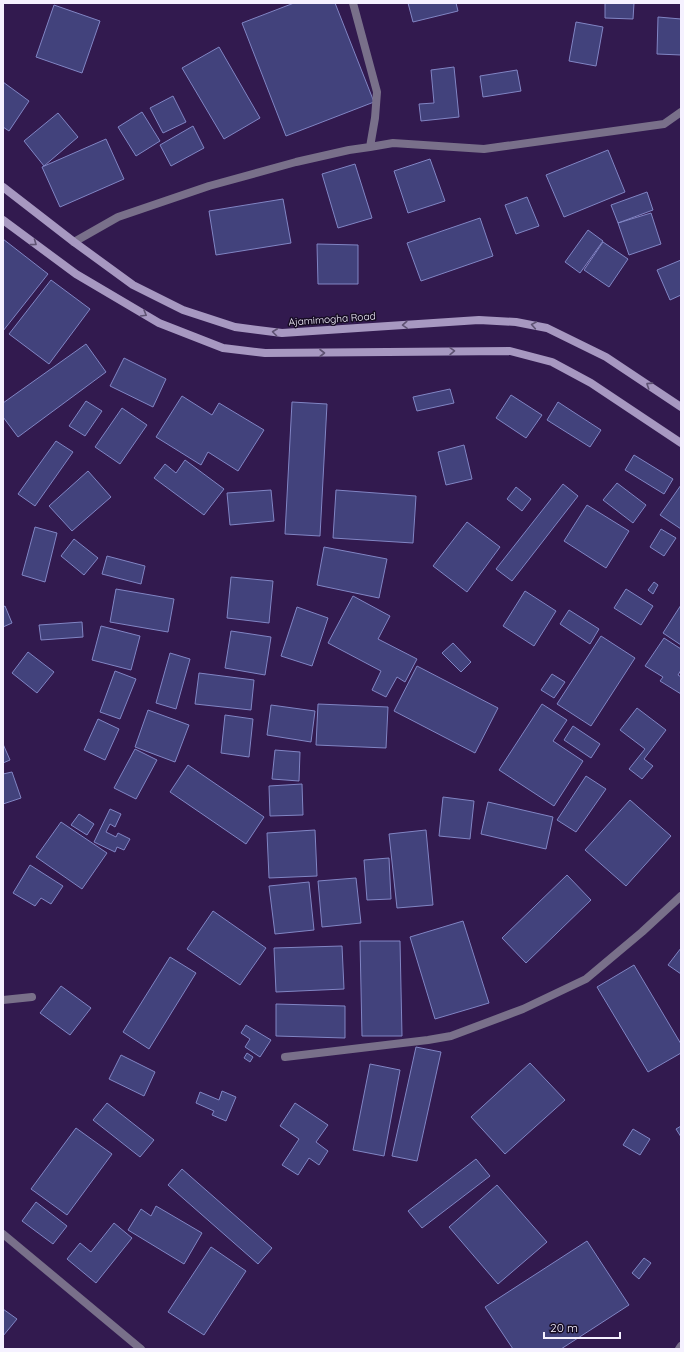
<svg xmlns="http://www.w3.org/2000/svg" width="684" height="1352" font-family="Quicksand,sans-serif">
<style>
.building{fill:#42427c;stroke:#8185c4}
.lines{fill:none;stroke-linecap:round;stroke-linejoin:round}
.street{stroke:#79708a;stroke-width:8}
.secondary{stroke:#a798c1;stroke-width:8}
.oneway{stroke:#5e5272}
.labels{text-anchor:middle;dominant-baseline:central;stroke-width:3;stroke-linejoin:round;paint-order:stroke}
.street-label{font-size:10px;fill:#f5f1ff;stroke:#160c23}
</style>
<rect width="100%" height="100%" fill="#321a4f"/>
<path class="building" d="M294,3H335L374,102L286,136L242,23Z
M408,3H456L458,11L413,22Z
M605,3H634L633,19L605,18Z
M54,5L100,21L82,73L36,57Z
M658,17L681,19V55L657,54Z
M576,22L603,27L596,66L569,61Z
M219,47L260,118L224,139L182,68Z
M454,67L459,117L421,121L419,104L434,103L431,70Z
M517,70L521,91L483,97L480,76Z
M3,82L29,101L9,131L3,127Z
M173,96L186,122L163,133L150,108Z
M142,112L160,141L136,156L118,127Z
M58,113L78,137L44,166L24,141Z
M193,126L204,148L171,166L160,145Z
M106,139L124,179L60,207L42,167Z
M608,150L625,192L564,217L546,175Z
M430,159L445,201L408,213L394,171Z
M355,164L372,218L338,228L322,174Z
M647,192L653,210L618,223L611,205Z
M527,197L539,226L516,234L505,205Z
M283,199L291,243L216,255L209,211Z
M651,213L661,244L629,255L618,223Z
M480,218L493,256L421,281L407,243Z
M588,230L603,241L580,273L565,262Z
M3,239L48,274L3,331Z
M603,242L628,259L609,287L584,270Z
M317,244L358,245V284H318Z
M681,260V295L670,300L657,270Z
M51,280L90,309L49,364L9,334Z
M86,344L106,372L18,437L3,417V403Z
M124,358L166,379L153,407L110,386Z
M450,389L454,403L417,411L413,397Z
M511,395L542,415L526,438L496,418Z
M182,396L212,415L219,403L264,430L238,471L208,452L201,465L156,437Z
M86,401L102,411L85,436L69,426Z
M292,402L327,404L320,536L285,534Z
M558,402L601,430L590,447L547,420Z
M122,408L147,425L120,464L95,447Z
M56,441L73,452L35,506L18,494Z
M464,445L472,479L446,485L438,452Z
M634,455L673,479L664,494L625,470Z
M185,460L224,489L204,515L154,478L165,464L176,473Z
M88,471L111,497L72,531L49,506Z
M617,483L646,505L633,523L603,500Z
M563,484L578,496L512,581L496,569Z
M681,485V529L660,515Z
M516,487L531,499L522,511L507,499Z
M271,490L274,521L230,525L227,493Z
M336,490L416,496L413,543L333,538Z
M587,505L629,531L606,568L564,541Z
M467,522L500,547L467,592L433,566Z
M35,527L57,533L45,582L22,575Z
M661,529L676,538L664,556L650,547Z
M74,539L98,558L84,575L61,556Z
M324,547L387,559L379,598L317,585Z
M107,556L145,566L141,584L102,574Z
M231,577L273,581L269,623L227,618Z
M654,582L658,585L653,594L648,590Z
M116,589L174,599L168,632L110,622Z
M626,589L653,606L641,625L614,608Z
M525,591L556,611L534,646L503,626Z
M353,596L390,616L378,639L417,659L405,682L397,677L386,697L372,690L381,671L328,643Z
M681,605V645L663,633Z
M5,606L12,623L3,627V607Z
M297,607L328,618L312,666L281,656Z
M569,610L599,629L590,644L560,624Z
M82,622L83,637L41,640L39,625Z
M101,626L140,636L131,670L92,660Z
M231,631L271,637L265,675L225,668Z
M601,636L635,658L591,726L557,704Z
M664,638L681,649V670L678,675L681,677V694L660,681L663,677L645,666Z
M453,643L471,662L461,672L442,653Z
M28,652L54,672L37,693L12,673Z
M170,653L190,659L176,709L156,703Z
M417,666L498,708L475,753L394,711Z
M115,671L136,679L120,719L100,712Z
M199,673L254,680L251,710L195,704Z
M552,674L565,682L554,698L541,690Z
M318,704L388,707L386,748L316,745Z
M542,704L567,720L553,741L583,761L554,806L499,770Z
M271,705L315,711L311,742L267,735Z
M637,708L666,730L644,759L653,766L642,779L629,769L645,749L620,730Z
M148,710L189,725L175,762L135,747Z
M225,715L253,719L249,757L221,753Z
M98,719L119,729L105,760L84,750Z
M573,726L600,744L591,758L564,740Z
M3,744L10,760L3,763Z
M135,749L157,760L136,799L114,788Z
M275,750L300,752L299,781L272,779Z
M188,765L264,817L246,844L170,792Z
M12,772L21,798L3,804V774Z
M586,776L606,789L576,832L557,820Z
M302,784L303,815L270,816L269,786Z
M443,797L474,801L470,839L439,836Z
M630,800L671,836L626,886L585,850Z
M488,802L553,817L546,849L481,834Z
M110,809L121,814L115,827L110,824L106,832L116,837L118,833L130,839L124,850L117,847L115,852L94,842Z
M79,814L94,824L87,835L71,825Z
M61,822L107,853L82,889L36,857Z
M315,830L317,876L269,878L267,833Z
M426,830L433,905L397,908L389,834Z
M389,858L391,899L367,900L364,860Z
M30,865L63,886L51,904L41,898L35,906L13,893Z
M567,875L591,900L526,963L502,938Z
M356,878L361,923L322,927L318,881Z
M309,882L314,930L275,934L269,886Z
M213,911L266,948L240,985L187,949Z
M463,921L489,1003L435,1019L410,937Z
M360,941H400L402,1036H362Z
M342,946L344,989L276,992L274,948Z
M681,948V974L668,965Z
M170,957L196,973L149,1049L123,1032Z
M634,965L681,1044V1053L648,1072L597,987Z
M61,986L91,1008L70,1035L40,1013Z
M276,1004L345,1006V1038L276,1036Z
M246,1025L271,1040L260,1057L245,1047L250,1039L241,1033Z
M416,1047L441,1052L417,1161L392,1156Z
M247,1053L253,1057L250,1062L244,1058Z
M121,1055L155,1072L144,1096L109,1079Z
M530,1063L565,1100L505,1154L471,1117Z
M370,1064L400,1070L384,1156L353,1150Z
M222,1091L236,1097L226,1121L212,1115L214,1111L196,1103L200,1092L219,1100Z
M107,1103L154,1140L140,1157L93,1120Z
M295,1103L328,1125L316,1142L328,1151L319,1165L309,1158L298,1175L282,1165L299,1139L280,1126Z
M681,1126V1137L676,1129Z
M76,1128L112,1154L67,1215L31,1189Z
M633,1129L650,1139L640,1155L623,1145Z
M476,1159L490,1176L422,1228L408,1211Z
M182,1169L272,1248L258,1264L168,1185Z
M497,1185L547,1242L498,1284L449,1227Z
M36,1202L67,1226L53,1244L22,1221Z
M156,1206L202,1233L184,1264L128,1230L141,1209L151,1216Z
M114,1223L132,1238L96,1283L67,1259L80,1243L91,1252Z
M587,1241L629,1305L561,1349H513L485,1307Z
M211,1247L246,1271L204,1335L168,1312Z
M644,1258L651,1263L639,1279L632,1273Z
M3,1309L17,1319L3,1336Z"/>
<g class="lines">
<path class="street" d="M370,147L393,143L484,149L664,124L681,112
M74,242L118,217L209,186L296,162L349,150L370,147L375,118L377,92L353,3
M3,1000L32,997
M285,1057L428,1040L451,1036L523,1009L586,979L642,932L681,896
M3,1234L141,1349
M679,1349L681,1346"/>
<path class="secondary" d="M3,187L74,242L133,285L183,310L235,327L282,333L479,320L516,322L547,328L606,357L681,407
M3,220L76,274L159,323L223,348L265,353L510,351L552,362L591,383L681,443"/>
</g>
<defs><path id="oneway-chevron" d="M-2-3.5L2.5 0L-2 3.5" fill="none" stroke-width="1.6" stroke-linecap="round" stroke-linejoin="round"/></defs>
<g class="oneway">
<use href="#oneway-chevron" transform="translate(34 243) rotate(36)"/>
<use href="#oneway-chevron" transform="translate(144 314) rotate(30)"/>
<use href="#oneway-chevron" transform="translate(405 325) rotate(176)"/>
<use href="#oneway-chevron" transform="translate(534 325) rotate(-170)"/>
<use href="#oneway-chevron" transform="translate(275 332) rotate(-173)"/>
<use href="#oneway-chevron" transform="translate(452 351) rotate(-1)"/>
<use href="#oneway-chevron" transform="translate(322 353)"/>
<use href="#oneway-chevron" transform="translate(649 385) rotate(-147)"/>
</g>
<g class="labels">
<g class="street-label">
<text transform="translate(332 319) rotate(-4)">Ajamimogha Road</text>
</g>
</g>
<rect width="684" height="1352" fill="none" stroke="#f5f1ff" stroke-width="8"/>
<path d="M544 1332v6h76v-6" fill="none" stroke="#f5f1ff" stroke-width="2"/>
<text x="550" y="1332" font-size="12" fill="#f5f1ff" stroke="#160c23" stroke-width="3" paint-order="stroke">20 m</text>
</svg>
